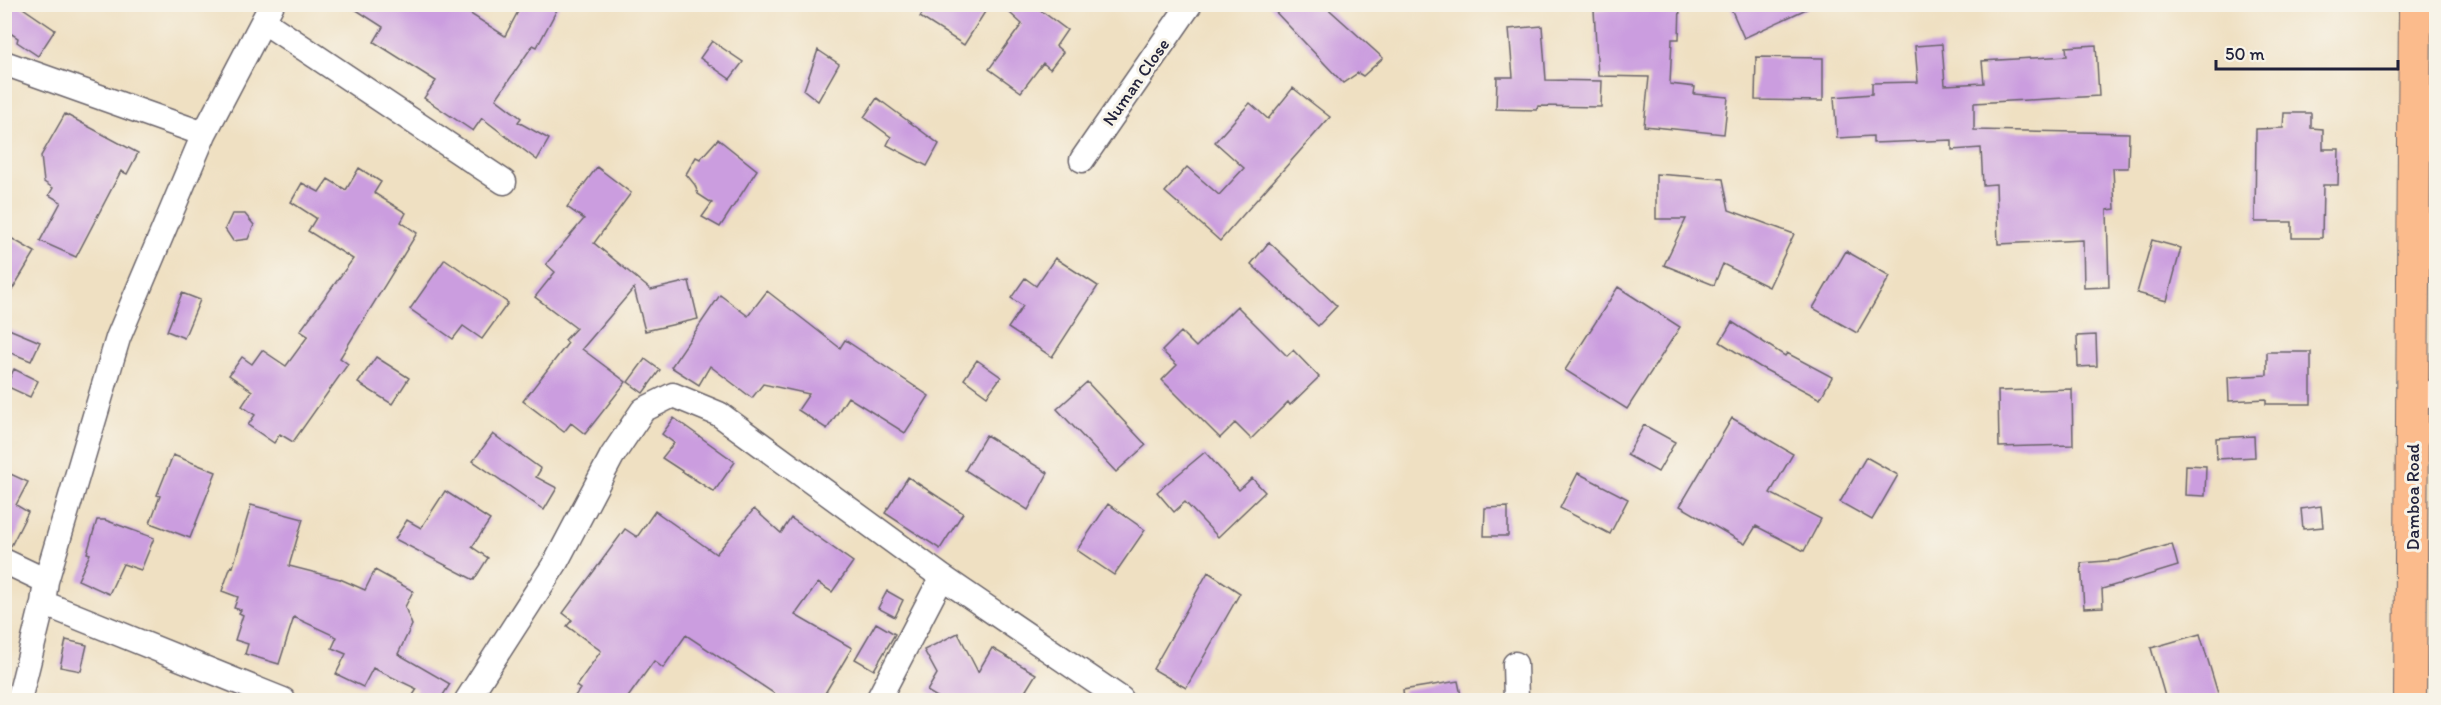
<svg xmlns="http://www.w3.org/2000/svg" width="2441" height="705" font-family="Itim,sans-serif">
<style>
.building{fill:#cb9ddf}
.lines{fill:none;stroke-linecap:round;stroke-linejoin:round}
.minor-casing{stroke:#6a646a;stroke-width:27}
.major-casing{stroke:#6a646a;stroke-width:34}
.minor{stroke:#fff;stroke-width:24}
.major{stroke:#fbbb8c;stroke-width:32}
.labels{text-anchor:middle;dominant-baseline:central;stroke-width:6;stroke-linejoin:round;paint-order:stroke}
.street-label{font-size:18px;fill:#22223b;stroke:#f7f3e8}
</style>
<rect width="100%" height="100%" fill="#f7f3e8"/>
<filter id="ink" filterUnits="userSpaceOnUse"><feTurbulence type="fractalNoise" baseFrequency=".0167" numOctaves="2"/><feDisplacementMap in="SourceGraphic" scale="12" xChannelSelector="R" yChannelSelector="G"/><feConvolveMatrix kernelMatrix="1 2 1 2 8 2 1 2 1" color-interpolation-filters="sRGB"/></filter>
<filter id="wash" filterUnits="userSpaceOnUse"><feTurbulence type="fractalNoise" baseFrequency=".008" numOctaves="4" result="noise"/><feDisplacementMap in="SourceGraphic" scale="24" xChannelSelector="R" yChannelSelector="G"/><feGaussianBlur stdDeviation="1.35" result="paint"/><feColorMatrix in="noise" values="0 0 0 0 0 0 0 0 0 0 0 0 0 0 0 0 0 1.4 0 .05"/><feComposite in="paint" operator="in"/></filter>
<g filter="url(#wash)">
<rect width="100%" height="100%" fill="#efe0c2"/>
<g id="blocks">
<path class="building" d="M4,4H17L55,30L38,56L17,42L18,38L4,29Z
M347,4H455L505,36L522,4H560L537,47L533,45L496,99L521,118L518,122L549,139L537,160L482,118L473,131L424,98L436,81L374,42L383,27Z
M928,4H990L964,45L920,17Z
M1000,4H1032L1067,30L1056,46L1063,52L1050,69L1043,63L1021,92L989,69L1022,24Z
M1268,4H1323L1383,58L1363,76L1358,73L1343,83Z
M1643,4H1680L1679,39H1672L1670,84L1695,87L1694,94L1728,97L1724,134L1644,126L1649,77L1598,76L1594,10L1643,7Z
M1729,4H1817L1744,38Z
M1542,26L1546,80L1602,81L1601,107L1538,106L1537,110L1496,109L1497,77H1513L1509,29Z
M712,41L743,62L730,79L700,58Z
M1942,44L1945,85L1984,83L1982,61L2067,56L2066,47L2096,45L2099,96L1974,103V130L2129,133L2128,168H2113L2115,209L2107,210L2109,287L2084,288L2083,240L1998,244L1996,184L1983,185L1981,148L1952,150V140L1873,143V136L1837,138L1834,97L1872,94V83L1918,82L1915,46Z
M818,50L839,64L818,101L804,90Z
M1756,57L1823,58V101L1755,100Z
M1293,88L1330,117L1220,241L1165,192L1187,167L1219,195L1244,168L1215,142L1250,103L1268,119Z
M877,98L939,144L927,166L887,145L891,137L864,117Z
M2284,113H2311V128L2323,129V149H2339L2338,185H2323L2322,238H2292V222H2255L2256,129L2283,128Z
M65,114L138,153L127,174L121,171L76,257L40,241L61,202L49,195L53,188L44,182L41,156Z
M718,139L757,170L720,227L702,217L712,203L698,194L695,185L686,174L696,157L700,159Z
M597,167L631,193L594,243L651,290L689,281L698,319L645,331L634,288L582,349L626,382L585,434L571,423L564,432L523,401L568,343L565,340L576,328L535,297L555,272L546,264L584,219L567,207Z
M359,168L381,182L374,193L406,213L401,222L417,233L340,358L348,364L293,442L280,434L274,443L248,425L255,415L242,406L252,391L229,375L242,357L252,364L262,350L286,366L308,336L300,331L353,259L308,231L316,218L291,202L302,183L319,192L328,179L346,190Z
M1656,174L1723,179L1729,210L1794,234L1769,287L1723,264L1714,285L1664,265L1686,219H1656Z
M232,214H245L254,225L248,239L233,241L225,229Z
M4,234L35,252L4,303Z
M2152,240L2181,248L2167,301L2137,293Z
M1269,242L1337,306L1318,326L1251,264Z
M1846,251L1890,276L1857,333L1813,308Z
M1055,258L1098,286L1052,357L1008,328L1023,306L1011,298L1025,278L1036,286Z
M445,259L508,303L482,339L463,326L453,339L410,309Z
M1618,287L1680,327L1627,409L1565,370Z
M767,291L840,348L845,340L929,396L905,433L848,397L827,429L798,410L809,394L763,384L752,398L710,366L699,385L671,367L720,295L748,316Z
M182,293L200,300L184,338L167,331Z
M1237,306L1287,356L1293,350L1319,377L1290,405L1288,402L1251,439L1235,423L1220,438L1162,380L1177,365L1162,351L1181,332L1196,347Z
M1732,322L1785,356L1787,353L1832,377L1820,399L1760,367L1720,342Z
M4,327L40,342L31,361L4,350Z
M2096,335L2097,366L2078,367L2077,336Z
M2267,352H2311V404H2266V399L2229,401L2228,377L2267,375Z
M376,357L409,378L392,404L358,383Z
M645,359L660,370L643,393L628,382Z
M977,360L1001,377L987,396L964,379Z
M14,369L38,381L30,397L6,386Z
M1087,382L1146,445L1116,472L1057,409Z
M2072,389L2073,445L1999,447L1998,391Z
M674,418L735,462L714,492L662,458L674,443L662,434Z
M1732,418L1793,454L1770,493L1821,519L1804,551L1756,526L1745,544L1680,506Z
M1644,425L1675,442L1658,472L1627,455Z
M493,434L541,469L536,477L557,488L544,510L473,461Z
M986,435L1048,473L1028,510L965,470Z
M2254,436L2255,457L2217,459L2216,438Z
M1205,452L1239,490L1252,478L1265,492L1218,537L1185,502L1174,512L1157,492Z
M173,455L216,472L190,538L150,523L160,496L157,495Z
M1866,457L1898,475L1872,520L1840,502Z
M2186,465L2206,466L2205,496L2185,495Z
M4,471L28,482L16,505L28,512L10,548L4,547Z
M1578,473L1628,499L1610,534L1560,508Z
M908,477L963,513L940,549L885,513Z
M445,491L490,520L472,547L488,558L474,580L395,539L407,520L421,528Z
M1108,504L1145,530L1114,575L1077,550Z
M251,505L303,519L289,566L340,579L365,590L375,570L413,591L405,607L412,625L398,654L450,684L440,700H410L417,689L373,668L363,687L336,674L346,654L332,648L337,637L294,617L279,664L245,654L248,644L235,640L243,615L239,613L241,610L234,608L238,597L222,591L231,566L233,567Z
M2321,506L2323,527L2303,529L2301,509Z
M1508,507V536H1484L1485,508Z
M754,509L781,533L791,518L853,562L832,592L818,583L795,615L852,648L821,700H784L686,635L663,668L654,661L626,700H572L580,689L576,686L601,651L567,626L572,620L563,613L625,529L637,537L655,511L716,554Z
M97,520H105L154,538L141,570L123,564L109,594L78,580L90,554L87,553Z
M2172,544L2178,566L2102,589L2103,607L2084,608L2081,563L2118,560Z
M1208,572L1240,593L1186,688L1153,669Z
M887,591L903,600L895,617L878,608Z
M876,623L895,634L874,670L855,659Z
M958,633L978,672L992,648L1036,674L1020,700H942L927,691L937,674L924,650Z
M2200,634L2220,700H2166L2151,648Z
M66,640L87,645L81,671L60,667Z
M1458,681L1462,700H1404L1403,690Z"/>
</g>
</g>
<g filter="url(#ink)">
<use href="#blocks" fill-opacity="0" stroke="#6a646a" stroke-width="1.5"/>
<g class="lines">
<g class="minor-casing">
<path id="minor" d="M263,21L504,182
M4,63L204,134
M1082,160L1190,4
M2413,401L2436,391
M4,561L46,581
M43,603L283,700
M1515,664L1516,700
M19,700L43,603L46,581L118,338L204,134L272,4
M467,700L556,562L612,456L643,410L673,395L719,414L942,577L1121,699
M878,700L942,577"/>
</g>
<g class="major-casing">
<path id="major" d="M2410,700L2415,4"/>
</g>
<use href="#minor" class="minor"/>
<use href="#major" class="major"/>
</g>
</g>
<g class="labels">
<g class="street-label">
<text transform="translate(1136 82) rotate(-55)">Numan Close</text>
<text transform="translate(2413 497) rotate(-90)">Damboa Road</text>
</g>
</g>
<rect width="2441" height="705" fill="none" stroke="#f7f3e8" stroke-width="24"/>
<path d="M2216 60v9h182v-9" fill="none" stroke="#22223b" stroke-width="3"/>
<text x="2225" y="60" font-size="18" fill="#22223b" stroke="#f7f3e8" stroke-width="4.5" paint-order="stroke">50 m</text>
</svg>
